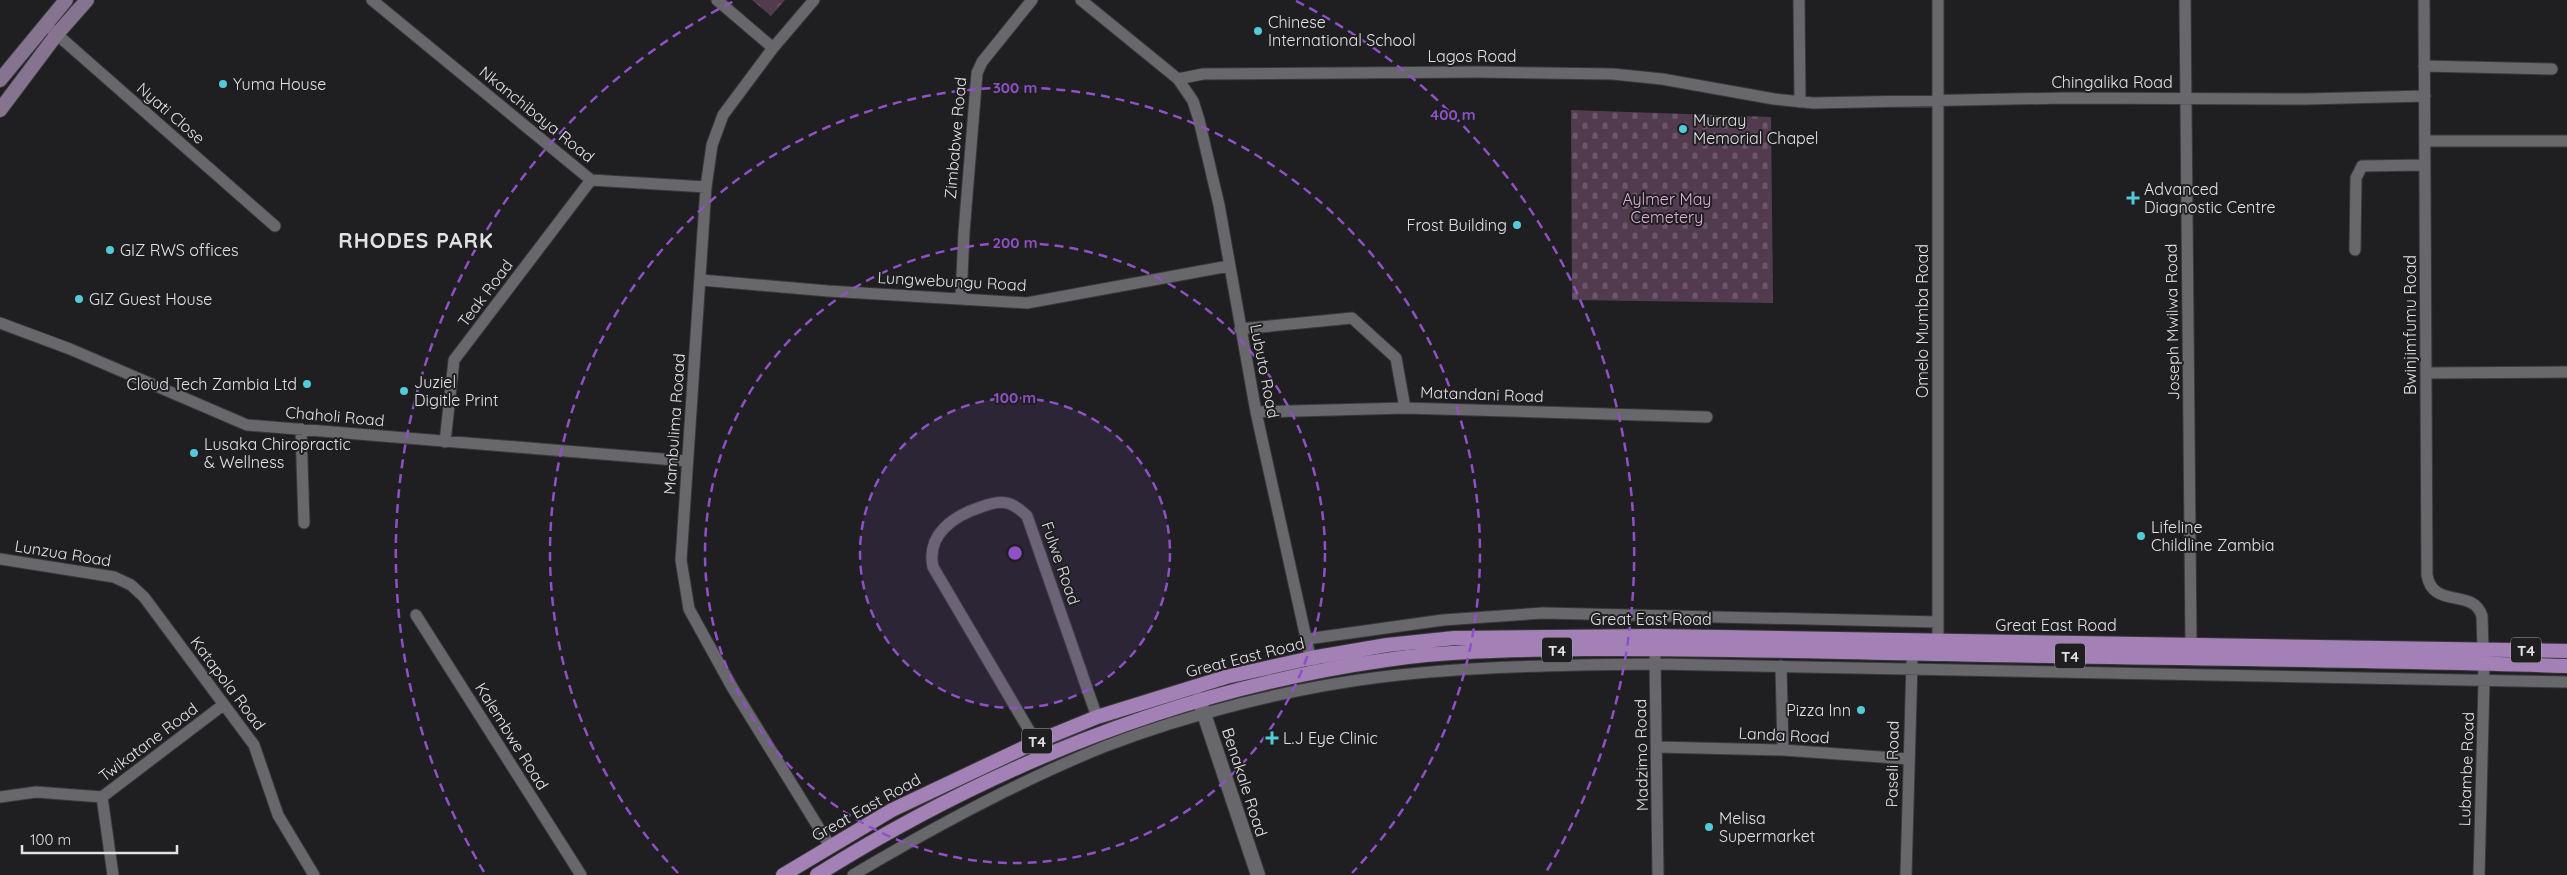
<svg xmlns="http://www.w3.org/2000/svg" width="2567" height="875" font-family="Quicksand,sans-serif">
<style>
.cemetery{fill:url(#cemetery-stones)}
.park{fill:url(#park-crowns)}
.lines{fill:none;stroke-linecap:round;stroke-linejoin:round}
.minor-casing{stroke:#39393b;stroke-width:13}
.tertiary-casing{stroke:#39393b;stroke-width:16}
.secondary-casing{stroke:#39393b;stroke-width:16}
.primary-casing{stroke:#39393b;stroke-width:16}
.minor{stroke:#68676b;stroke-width:11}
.tertiary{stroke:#68676b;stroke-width:14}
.secondary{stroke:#867390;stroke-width:14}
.primary{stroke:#a380b5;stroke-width:14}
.ring{fill:none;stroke:#8f50c6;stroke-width:2.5;stroke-dasharray:9 6}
.poi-dot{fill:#52cbd9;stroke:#1f1f22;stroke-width:2}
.labels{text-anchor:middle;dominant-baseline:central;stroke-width:4;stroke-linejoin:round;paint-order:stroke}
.shield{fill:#1f1f22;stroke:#a7a7a9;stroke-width:1}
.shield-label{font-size:15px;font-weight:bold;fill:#e1e1e3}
.poi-label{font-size:16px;fill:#e1e1e3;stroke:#1f1f22;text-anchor:start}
.street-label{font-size:16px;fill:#e1e1e3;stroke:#1f1f22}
.park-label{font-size:16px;fill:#e0aed6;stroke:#1f1f22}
.district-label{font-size:21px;font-weight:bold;letter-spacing:1px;fill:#e1e1e3;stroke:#1f1f22}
.centre{fill:#8f50c6;stroke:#1f1f22;stroke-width:2.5}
.ring-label{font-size:15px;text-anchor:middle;font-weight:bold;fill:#8f50c6;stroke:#1f1f22;stroke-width:4;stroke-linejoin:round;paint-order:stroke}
</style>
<defs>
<pattern id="cemetery-stones" width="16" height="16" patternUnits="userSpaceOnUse" patternTransform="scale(1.25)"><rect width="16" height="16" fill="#523b4e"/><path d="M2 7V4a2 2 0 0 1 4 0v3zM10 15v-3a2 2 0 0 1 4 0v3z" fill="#6b5767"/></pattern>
<pattern id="park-crowns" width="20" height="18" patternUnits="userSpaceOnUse" patternTransform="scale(1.25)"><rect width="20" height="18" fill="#523b4e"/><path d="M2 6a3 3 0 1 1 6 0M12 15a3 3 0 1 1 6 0" fill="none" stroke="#6b5767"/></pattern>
</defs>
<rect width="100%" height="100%" fill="#1f1f22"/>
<path class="cemetery" d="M1571,110L1771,117L1773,303L1572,300Z"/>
<path class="park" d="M752,0H785L771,16Z"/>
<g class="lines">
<g class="minor-casing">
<path id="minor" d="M372,0L591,180L706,187
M717,0L773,48
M814,0L773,48L723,115L712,145L706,187L681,560L689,609L732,687L830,846
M1081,0L1178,79L1203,74L1478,72L1613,74L1662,79L1774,99L1813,103L2065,98L2306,99L2425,96
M1799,0L1800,102
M2185,0L2191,644
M2424,0L2427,575C2433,610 2473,587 2482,616L2484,682L2479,875
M45,24L275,226
M2424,66L2552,69
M1178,79L1193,101L1199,120L1219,205L1256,412L1312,665
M2425,141H2567
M2355,250L2356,178L2362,166L2425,165
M701,280L828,291L1027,303L1229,266
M961,298L964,232L977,73L982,62L1032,0
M0,323L70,349L247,425L687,461
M1240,329L1352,318L1396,358L1405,408
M2426,373L2567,372
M1256,412L1405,408L1707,417
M301,429L304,523
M445,442L454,360L591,180
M0,559L114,577L131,585L144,597L254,745L278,815L314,875
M416,615L581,875
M1307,639L1443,620L1543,613L1938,622
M1938,642V0
M1655,657L1658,875
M1781,666L1783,750
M1036,742L933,567C926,535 953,516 981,507C989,504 999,501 1007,503C1015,505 1021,510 1027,516L1097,717
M1657,747L1783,750L1909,759
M0,797L36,792L102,797L223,705
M102,797L113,875
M853,875C934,827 1018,781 1106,746C1189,714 1292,688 1381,677C1472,666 1564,665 1656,664L2567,682
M1906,875L1912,662"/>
</g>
<g class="tertiary-casing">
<path id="tertiary" d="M1199,699L1258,875"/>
</g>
<g class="secondary-casing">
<path id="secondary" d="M0,80L66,0
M0,110L57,34L87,0"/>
</g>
<g class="primary-casing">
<path id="primary" d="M783,875L892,810L1036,742L1097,717L1226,677L1311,658L1387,645L1454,638L1655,636L2567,651
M817,875C991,766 1182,689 1386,660C1452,650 1519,650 1584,649C1705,648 1825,652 1945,654C2152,659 2360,659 2567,666"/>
</g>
<use href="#minor" class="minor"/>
<use href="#tertiary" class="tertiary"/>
<use href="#secondary" class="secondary"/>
<use href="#primary" class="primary"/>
</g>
<circle cx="1015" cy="553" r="155" fill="#8f50c6" fill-opacity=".12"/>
<g class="ring">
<circle cx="1015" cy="553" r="155"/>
<circle cx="1015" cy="553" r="310"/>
<path d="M678 873A465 465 0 1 1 1352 873"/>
<path d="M484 872A620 620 0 0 1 734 1M1296 1A620 620 0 0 1 1546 872"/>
</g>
<g class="poi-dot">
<circle cx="1258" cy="31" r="5"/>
<circle cx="223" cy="84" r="5"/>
<circle cx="1683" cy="129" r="5"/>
<path d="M2130.5 190.5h5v5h5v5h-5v5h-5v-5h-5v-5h5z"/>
<circle cx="1517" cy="225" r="5"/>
<circle cx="110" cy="250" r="5"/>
<circle cx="79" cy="299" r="5"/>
<circle cx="307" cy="384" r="5"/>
<circle cx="404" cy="391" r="5"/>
<circle cx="194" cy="453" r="5"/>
<circle cx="2141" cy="536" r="5"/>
<circle cx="1861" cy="710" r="5"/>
<path d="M1269.5 730.5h5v5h5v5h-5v5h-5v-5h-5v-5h5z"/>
<circle cx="1709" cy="827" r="5"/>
</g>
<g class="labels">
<g class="shield">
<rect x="1542" y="637.5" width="30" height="25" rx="4"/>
<rect x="2511" y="637.5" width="30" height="25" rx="4"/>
<rect x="2055" y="643.5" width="30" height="25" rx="4"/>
<rect x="1022" y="728.5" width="30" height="25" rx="4"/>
</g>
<g class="shield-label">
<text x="1557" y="650">T4</text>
<text x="2526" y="650">T4</text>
<text x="2070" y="656">T4</text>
<text x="1037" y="741">T4</text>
</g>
<g class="poi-label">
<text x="1268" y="22">Chinese<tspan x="1268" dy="18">International School</tspan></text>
<text x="233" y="84">Yuma House</text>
<text x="1693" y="120">Murray<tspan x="1693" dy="18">Memorial Chapel</tspan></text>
<text x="2144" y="189">Advanced<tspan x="2144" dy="18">Diagnostic Centre</tspan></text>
<text x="1507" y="225" text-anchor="end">Frost Building</text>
<text x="120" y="250">GIZ RWS offices</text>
<text x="89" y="299">GIZ Guest House</text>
<text x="414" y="382">Juziel<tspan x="414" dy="18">Digitle Print</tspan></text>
<text x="297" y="384" text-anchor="end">Cloud Tech Zambia Ltd</text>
<text x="204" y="444">Lusaka Chiropractic<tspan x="204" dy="18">&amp; Wellness</tspan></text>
<text x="2151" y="527">Lifeline<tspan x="2151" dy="18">Childline Zambia</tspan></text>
<text x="1851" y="710" text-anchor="end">Pizza Inn</text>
<text x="1283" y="738">L.J Eye Clinic</text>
<text x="1719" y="818">Melisa<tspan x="1719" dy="18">Supermarket</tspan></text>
</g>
<g class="street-label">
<text x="1472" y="56">Lagos Road</text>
<text x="2112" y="82">Chingalika Road</text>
<text transform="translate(171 113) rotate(41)">Nyati Close</text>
<text transform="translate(537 114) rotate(39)">Nkanchibaya Road</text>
<text transform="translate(955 138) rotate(-85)">Zimbabwe Road</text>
<text transform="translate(952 281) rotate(3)">Lungwebungu Road</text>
<text transform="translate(485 293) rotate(-53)">Teak Road</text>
<text transform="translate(1922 321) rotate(-90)">Omelo Mumba Road</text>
<text transform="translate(2172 322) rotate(-91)">Joseph Mwilwa Road</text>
<text transform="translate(2410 325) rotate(-90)">Bwinjimfumu Road</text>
<text transform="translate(1265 371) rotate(79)">Lubuto Road</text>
<text transform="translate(1482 394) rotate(2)">Matandani Road</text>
<text transform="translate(335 416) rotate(5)">Chaholi Road</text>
<text transform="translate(674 424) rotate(-86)">Mambulima Roaad</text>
<text transform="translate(63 553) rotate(9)">Lunzua Road</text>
<text transform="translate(1061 563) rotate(71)">Fulwe Road</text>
<text x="1651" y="619">Great East Road</text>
<text x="2056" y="625">Great East Road</text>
<text transform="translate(1245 657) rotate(-14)">Great East Road</text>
<text transform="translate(228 683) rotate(53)">Katapola Road</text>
<text transform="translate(1784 735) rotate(3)">Landa Road</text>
<text transform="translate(512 736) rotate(58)">Kalembwe Road</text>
<text transform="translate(148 742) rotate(-37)">Twikatane Road</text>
<text transform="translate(1641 755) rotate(-91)">Madzimo Road</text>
<text transform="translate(1892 764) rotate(-89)">Paseli Road</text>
<text transform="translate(2466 769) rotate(-88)">Lubambe Road</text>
<text transform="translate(1245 782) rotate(72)">Benakale Road</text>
<text transform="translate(866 807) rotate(-29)">Great East Road</text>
</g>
<g class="park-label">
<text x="1667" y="199">Aylmer May<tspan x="1667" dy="18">Cemetery</tspan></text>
</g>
<g class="district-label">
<text x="416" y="240">RHODES PARK</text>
</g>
</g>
<circle cx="1015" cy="553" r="8" class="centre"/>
<g class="ring-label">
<text x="1015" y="93">300 m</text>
<text x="1453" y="120">400 m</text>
<text x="1015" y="248">200 m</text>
<text x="1015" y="403">100 m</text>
</g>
<path d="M22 845v8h155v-8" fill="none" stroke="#e1e1e3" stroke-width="2.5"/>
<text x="30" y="845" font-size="15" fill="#e1e1e3" stroke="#1f1f22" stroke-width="4" paint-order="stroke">100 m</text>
</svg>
